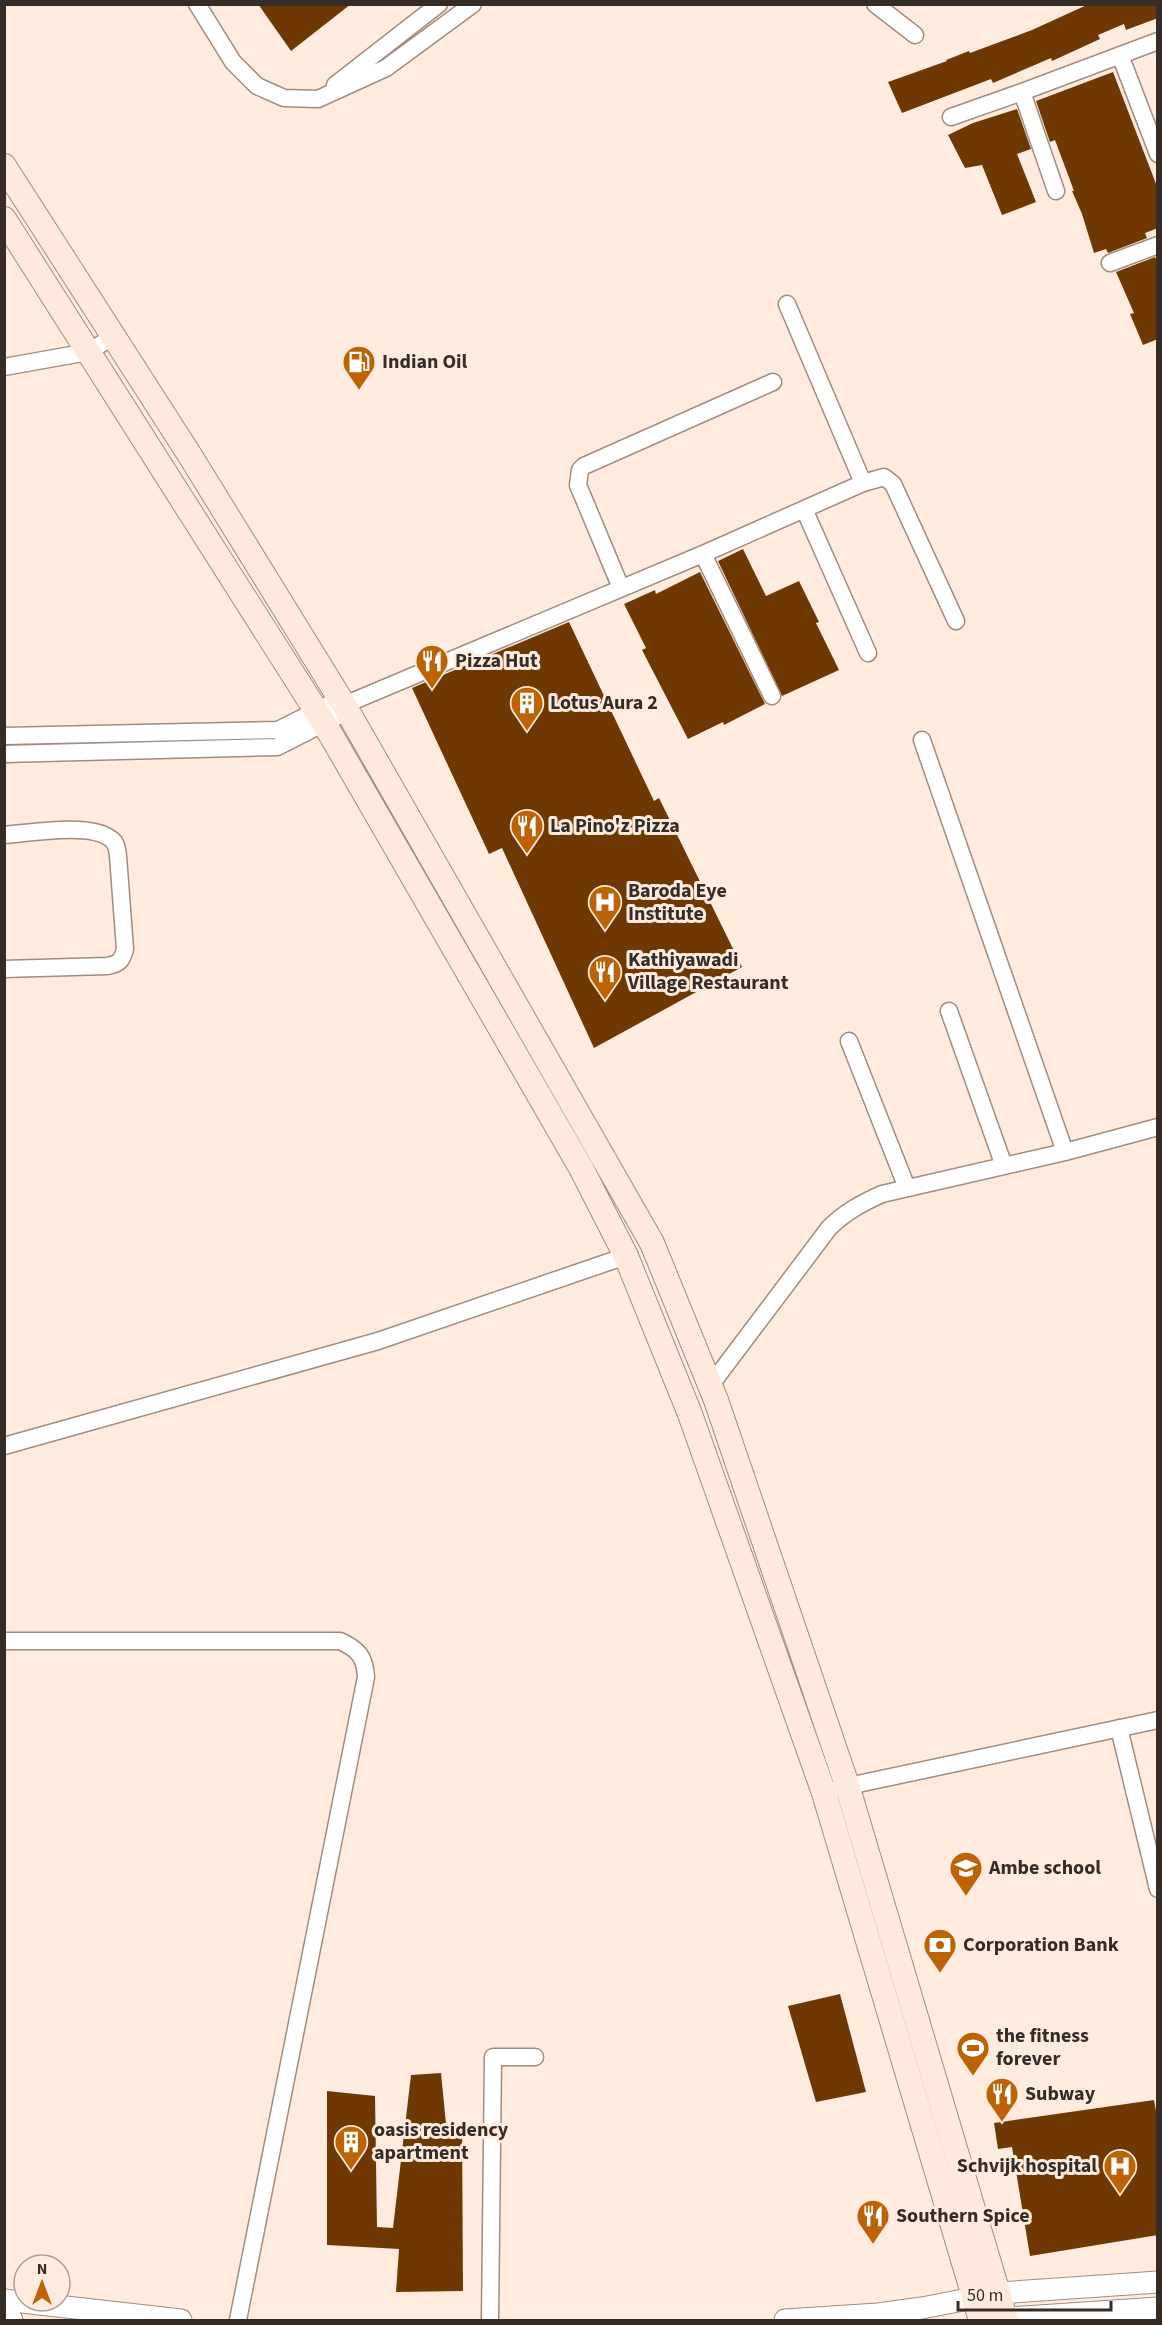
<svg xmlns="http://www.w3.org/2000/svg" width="1162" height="2325" font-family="'Source Sans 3',sans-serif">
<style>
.building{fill:#6f3802}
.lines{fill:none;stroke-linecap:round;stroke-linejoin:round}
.minor-casing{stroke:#a28c7e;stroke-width:19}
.tertiary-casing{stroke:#a28c7e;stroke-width:23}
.secondary-casing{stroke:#a28c7e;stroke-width:26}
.minor{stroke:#fff;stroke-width:16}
.tertiary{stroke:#fff;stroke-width:21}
.secondary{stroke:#feeadc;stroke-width:24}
.labels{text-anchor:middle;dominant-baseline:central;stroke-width:6;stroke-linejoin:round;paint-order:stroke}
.poi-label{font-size:20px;font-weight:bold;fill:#352c26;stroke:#ffecdf;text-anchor:start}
</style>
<rect width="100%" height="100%" fill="#ffecdf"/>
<path class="building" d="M258,4H351L291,51Z
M1089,4H1158V18L1126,30L1124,24L1098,35L1100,39L1052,61L1051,58L993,83L991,79L902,113L888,82L947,61L946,60L969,51L970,53L1032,30Z
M1113,72L1158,189V228L1145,233L1147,238L1108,253L1106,249L1094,253L1082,214L1072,191H1074L1055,140L1050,142L1036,101Z
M1017,109L1031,149L1017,154L1036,202L1002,215L982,165L965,168L948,135L973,123Z
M1155,257L1158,264V339L1143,345L1130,314L1134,313L1116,272Z
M743,549L766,596L799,581L819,622L816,623L839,670L782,696L718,561Z
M700,572L765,704L724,725L723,722L688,739L642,650L646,648L624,604L655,590L656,594Z
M569,622L654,801L659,798L742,967L594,1048L502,848L489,854L412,688Z
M840,1994L866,2092L816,2102L788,2006Z
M441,2073L446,2124H462L463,2291L396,2292L399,2249L327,2245V2091L375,2096L377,2227L393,2228L411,2075Z
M1154,2100L1158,2122V2235L1030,2256L1012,2147L998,2149L994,2123Z"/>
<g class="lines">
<g class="minor-casing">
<path id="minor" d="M197,4L233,62L257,86L284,98L318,99L386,68L473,4
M875,4L915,35
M1120,55L1158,154
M335,85L439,4
M1022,92L1056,191
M951,117L1022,92L1158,41
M1110,263L1158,245
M787,304L863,483
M4,367L88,352L114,336
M804,509L868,653
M703,554L772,696
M621,588L578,485L580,470L584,466L773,382
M344,705L703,554L863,483L884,477L893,484L956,621
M4,736L278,730L340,699
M922,740L1065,1152
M4,754L277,747L348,711
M4,835C30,833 91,822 111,839C117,843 117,850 118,856L125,949C122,961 119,964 107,966L4,969
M949,1011L1004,1166
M849,1041L907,1188
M710,1386L829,1228C845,1212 862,1203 882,1194L1065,1152L1158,1127
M4,1446L378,1341L626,1256
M4,1641H340C358,1649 365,1657 366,1677L238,2320
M1119,1728L1158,1889
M839,1788L1158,1720
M490,2320L493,2057H535"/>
</g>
<g class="tertiary-casing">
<path id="tertiary" d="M4,2300L181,2320
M4,2320H12
M785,2320L878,2314L922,2308L999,2293L1158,2282
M978,2320L1158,2308"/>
</g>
<g class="secondary-casing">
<path id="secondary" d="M4,166L189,454L344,705L652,1243L716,1400L847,1785L1006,2320
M4,219L324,723L581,1168L626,1256L690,1414L824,1793L981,2320"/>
</g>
<use href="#minor" class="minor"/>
<use href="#tertiary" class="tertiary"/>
<use href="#secondary" class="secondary"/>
</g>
<defs>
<g id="fuel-pin" transform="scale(1.725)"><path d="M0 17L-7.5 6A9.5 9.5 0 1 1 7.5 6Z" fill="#bd6305" stroke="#ffecdf"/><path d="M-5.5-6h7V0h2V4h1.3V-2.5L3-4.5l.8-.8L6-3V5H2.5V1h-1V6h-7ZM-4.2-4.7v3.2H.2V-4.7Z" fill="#fff"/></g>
<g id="restaurant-pin" transform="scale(1.725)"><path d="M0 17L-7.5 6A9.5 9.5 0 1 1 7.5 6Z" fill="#bd6305" stroke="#ffecdf"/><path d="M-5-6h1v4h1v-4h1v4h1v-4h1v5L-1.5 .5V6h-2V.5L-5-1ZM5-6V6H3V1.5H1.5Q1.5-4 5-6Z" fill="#fff"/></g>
<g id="building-pin" transform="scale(1.725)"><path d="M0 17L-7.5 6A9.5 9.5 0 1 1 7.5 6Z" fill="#bd6305" stroke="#ffecdf"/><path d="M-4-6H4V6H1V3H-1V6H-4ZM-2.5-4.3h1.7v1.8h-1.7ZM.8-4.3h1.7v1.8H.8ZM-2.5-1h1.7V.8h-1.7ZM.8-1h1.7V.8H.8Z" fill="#fff"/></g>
<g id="hospital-pin" transform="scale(1.725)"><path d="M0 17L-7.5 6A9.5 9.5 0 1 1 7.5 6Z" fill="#bd6305" stroke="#ffecdf"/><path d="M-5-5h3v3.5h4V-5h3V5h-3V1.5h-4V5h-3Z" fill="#fff"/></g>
<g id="school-pin" transform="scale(1.725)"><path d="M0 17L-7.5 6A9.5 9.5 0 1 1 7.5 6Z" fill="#bd6305" stroke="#ffecdf"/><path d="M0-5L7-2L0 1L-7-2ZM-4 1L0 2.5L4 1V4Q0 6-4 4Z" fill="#fff"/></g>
<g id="bank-pin" transform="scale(1.725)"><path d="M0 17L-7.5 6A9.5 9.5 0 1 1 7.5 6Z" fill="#bd6305" stroke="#ffecdf"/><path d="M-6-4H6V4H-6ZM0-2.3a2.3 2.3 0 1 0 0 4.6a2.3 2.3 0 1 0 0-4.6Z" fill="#fff"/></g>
<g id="stadium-pin" transform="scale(1.725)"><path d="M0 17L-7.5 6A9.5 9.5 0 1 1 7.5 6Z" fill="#bd6305" stroke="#ffecdf"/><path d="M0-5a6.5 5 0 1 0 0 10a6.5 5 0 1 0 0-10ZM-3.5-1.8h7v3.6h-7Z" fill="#fff"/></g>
</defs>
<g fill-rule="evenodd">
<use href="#fuel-pin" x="359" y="362"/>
<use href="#restaurant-pin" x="432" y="661"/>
<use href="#building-pin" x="527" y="703"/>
<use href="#restaurant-pin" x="527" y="826"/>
<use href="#hospital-pin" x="605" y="902"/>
<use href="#restaurant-pin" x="605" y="972"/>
<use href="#school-pin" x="966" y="1868"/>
<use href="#bank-pin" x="940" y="1945"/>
<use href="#stadium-pin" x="973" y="2048"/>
<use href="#restaurant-pin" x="1002" y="2094"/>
<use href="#building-pin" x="351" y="2142"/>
<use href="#hospital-pin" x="1120" y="2166"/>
<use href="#restaurant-pin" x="873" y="2216"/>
</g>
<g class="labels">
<g class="poi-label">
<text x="382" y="362">Indian Oil</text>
<text x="455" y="661">Pizza Hut</text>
<text x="550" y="703">Lotus Aura 2</text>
<text x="550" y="826">La Pino'z Pizza</text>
<text x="628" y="891">Baroda Eye<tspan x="628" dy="23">Institute</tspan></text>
<text x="628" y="960">Kathiyawadi<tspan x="628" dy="23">Village Restaurant</tspan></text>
<text x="989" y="1868">Ambe school</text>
<text x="963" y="1945">Corporation Bank</text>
<text x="996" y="2036">the fitness<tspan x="996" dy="23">forever</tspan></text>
<text x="1025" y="2094">Subway</text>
<text x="374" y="2130">oasis residency<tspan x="374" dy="23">apartment</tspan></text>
<text x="1097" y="2166" text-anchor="end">Schvijk hospital</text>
<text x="896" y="2216">Southern Spice</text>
</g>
</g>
<rect width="1162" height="2325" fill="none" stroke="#352c26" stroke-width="12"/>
<g transform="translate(42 2283)"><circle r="28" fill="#ffecdf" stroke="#ae9f95" stroke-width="1.5"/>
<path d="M0-4.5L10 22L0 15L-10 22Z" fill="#bd6305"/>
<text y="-9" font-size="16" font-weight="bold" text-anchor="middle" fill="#352c26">N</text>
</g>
<path d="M958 2301v9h153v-9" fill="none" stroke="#352c26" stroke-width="3"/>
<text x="967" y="2301" font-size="18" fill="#352c26" stroke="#ffecdf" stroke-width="4.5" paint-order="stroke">50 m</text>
</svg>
